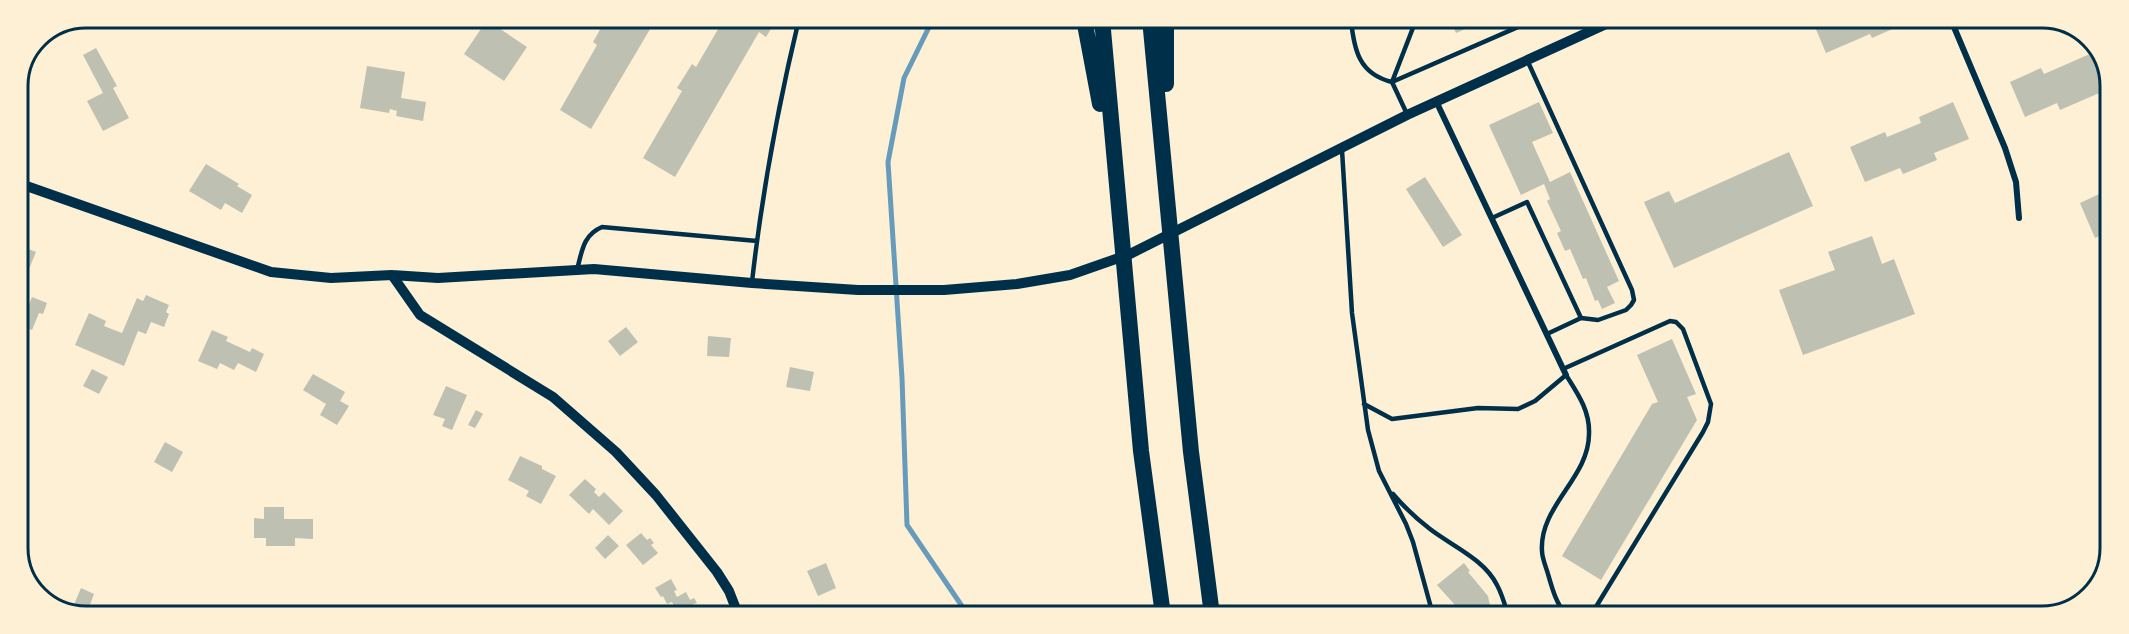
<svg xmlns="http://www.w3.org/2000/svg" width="2129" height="634" font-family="Karla,sans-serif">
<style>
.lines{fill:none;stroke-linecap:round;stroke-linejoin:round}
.stream{stroke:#669bbc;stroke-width:5}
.building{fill:#bec0b2}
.service{stroke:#003049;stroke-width:4.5}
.minor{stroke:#003049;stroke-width:6}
.tertiary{stroke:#003049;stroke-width:10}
.motorway{stroke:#003049;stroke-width:16}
.rim{fill:none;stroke:#003049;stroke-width:3}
</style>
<rect width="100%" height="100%" fill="#fdf0d5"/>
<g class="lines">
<path class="stream" d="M933,19L904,78L888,162L902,378L907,525L968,615"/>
</g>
<path class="building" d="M606,19L611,22L613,19H656L591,129L560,110L597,45L593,42Z
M724,19H777L766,37L759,32L675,177L643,158L682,91L677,88L692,64L696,67Z
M487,20L527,47L504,81L464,54Z
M1450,20H1486L1456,33Z
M1812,20H1913L1872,38L1870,34L1826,53Z
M96,48L117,86L113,88L129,118L103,131L87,101L103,93L83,55Z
M2099,50L2111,81V88L2060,110L2057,103L2025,117L2010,82L2041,68L2044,74Z
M367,66L405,72L401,98L426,102L423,121L396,116L397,111L390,109L389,113L360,108Z
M1539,102L1553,133L1532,142L1550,182L1570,172L1619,281L1607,287L1615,303L1602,309L1598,300L1595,301L1586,278L1583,279L1570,249L1565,251L1557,233L1561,231L1547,201L1550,199L1544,184L1521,195L1489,125Z
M1953,102L1969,139L1934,153L1937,160L1903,174L1900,168L1865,182L1850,147L1885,132L1887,137L1921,123L1919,117Z
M1789,152L1813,206L1674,268L1644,202L1669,191L1675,203Z
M206,164L239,184L237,186L252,195L242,213L225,203L221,210L189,191Z
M1425,177L1462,235L1443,247L1406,189Z
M2110,189V231L2095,238L2080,203Z
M1872,236L1882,264L1894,259L1915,314L1803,355L1779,290L1835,270L1828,252Z
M18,245L36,252L29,269L21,266L20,269L18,268Z
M146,295L169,305L166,312L169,314L164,327L151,322L146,334L138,331L124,366L75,345L89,313L106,321L104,326L122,333L137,298L143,301Z
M32,297L47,303L43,314L39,313L32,330L18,325L20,304L28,307Z
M626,327L638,342L620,356L608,341Z
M212,330L228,337L226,341L250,352L252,348L264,354L256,372L238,363L234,370L220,363L217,369L198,361Z
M708,336L731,338L729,357L707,356Z
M1672,339L1696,394L1687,397L1697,420L1601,580L1562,556L1652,404L1658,402L1637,355Z
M790,367L814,372L810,391L786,387Z
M92,369L108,377L99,394L83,386Z
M313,374L345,392L340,401L349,406L337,425L320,415L326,404L303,390Z
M446,386L467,395L452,430L442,426L445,419L433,415Z
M476,410L483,414L475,428L468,425Z
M165,442L183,452L172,472L154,462Z
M520,456L542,466V469L556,476L541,504L526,496L529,491L508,480Z
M585,479L596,489L594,492L599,497L604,492L623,511L609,525L593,509L589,514L569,495Z
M264,507H284V519H313V539L295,538V546H266V538H254V518L264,519Z
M641,533L647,540L650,538L654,543L651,545L658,553L643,565L626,545Z
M608,535L619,546L605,559L595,548Z
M826,563L836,588L818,596L807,571Z
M1464,563L1470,571L1468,572L1488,596L1492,615H1464L1437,585Z
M671,579L677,590L674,591L677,597L686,592L690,600L694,598L697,603L693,604L699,614H678L672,602L667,604L663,596L661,597L655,588Z
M81,588L94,594L88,610L98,614H70Z"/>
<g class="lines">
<path class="service" d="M1351,20C1354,50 1359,74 1392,82L1407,114
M1416,20L1392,82L1534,20
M1528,62L1632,290L1634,300L1631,305L1626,310L1598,320L1581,318
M1342,150L1352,313L1368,430L1379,471L1406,524L1413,542L1433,615
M1492,218L1527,202L1581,318L1547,334
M577,270C582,251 583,235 602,227L757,241
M752,282C762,193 778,106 799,19
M1563,369L1670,321L1676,322L1683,329L1711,404L1708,422L1703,432L1591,615
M1364,404L1392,419L1478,408L1518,409L1535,401L1566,375C1578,394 1590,411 1589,434C1589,478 1539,506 1542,551C1542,558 1546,567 1548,574C1552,588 1556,603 1566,615
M1393,494C1404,507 1417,519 1430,529C1452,546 1484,559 1497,585C1502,594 1505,605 1508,615"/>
<path class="minor" d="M1951,20L2005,148L2016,182L2019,218
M1436,101L1566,375"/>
<path class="tertiary" d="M18,183L271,272L331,278L392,275L438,278L594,269L752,283L858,290H944L1017,284L1070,275L1130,254L1407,115L1615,20
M392,275L420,315L553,397L616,452L656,495L717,572L729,591L738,614"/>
<path class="motorway" d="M1084,19L1100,104
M1102,19L1141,451L1163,615
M1150,19L1191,452L1212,615
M1166,84V19"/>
</g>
<path d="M0 0H2129V634H0ZM86 28H2042A58 58 0 0 1 2100 86V548A58 58 0 0 1 2042 606H86A58 58 0 0 1 28 548V86A58 58 0 0 1 86 28Z" fill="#fdf0d5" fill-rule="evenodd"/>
<path class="rim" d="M86 28H2042A58 58 0 0 1 2100 86V548A58 58 0 0 1 2042 606H86A58 58 0 0 1 28 548V86A58 58 0 0 1 86 28Z"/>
</svg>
